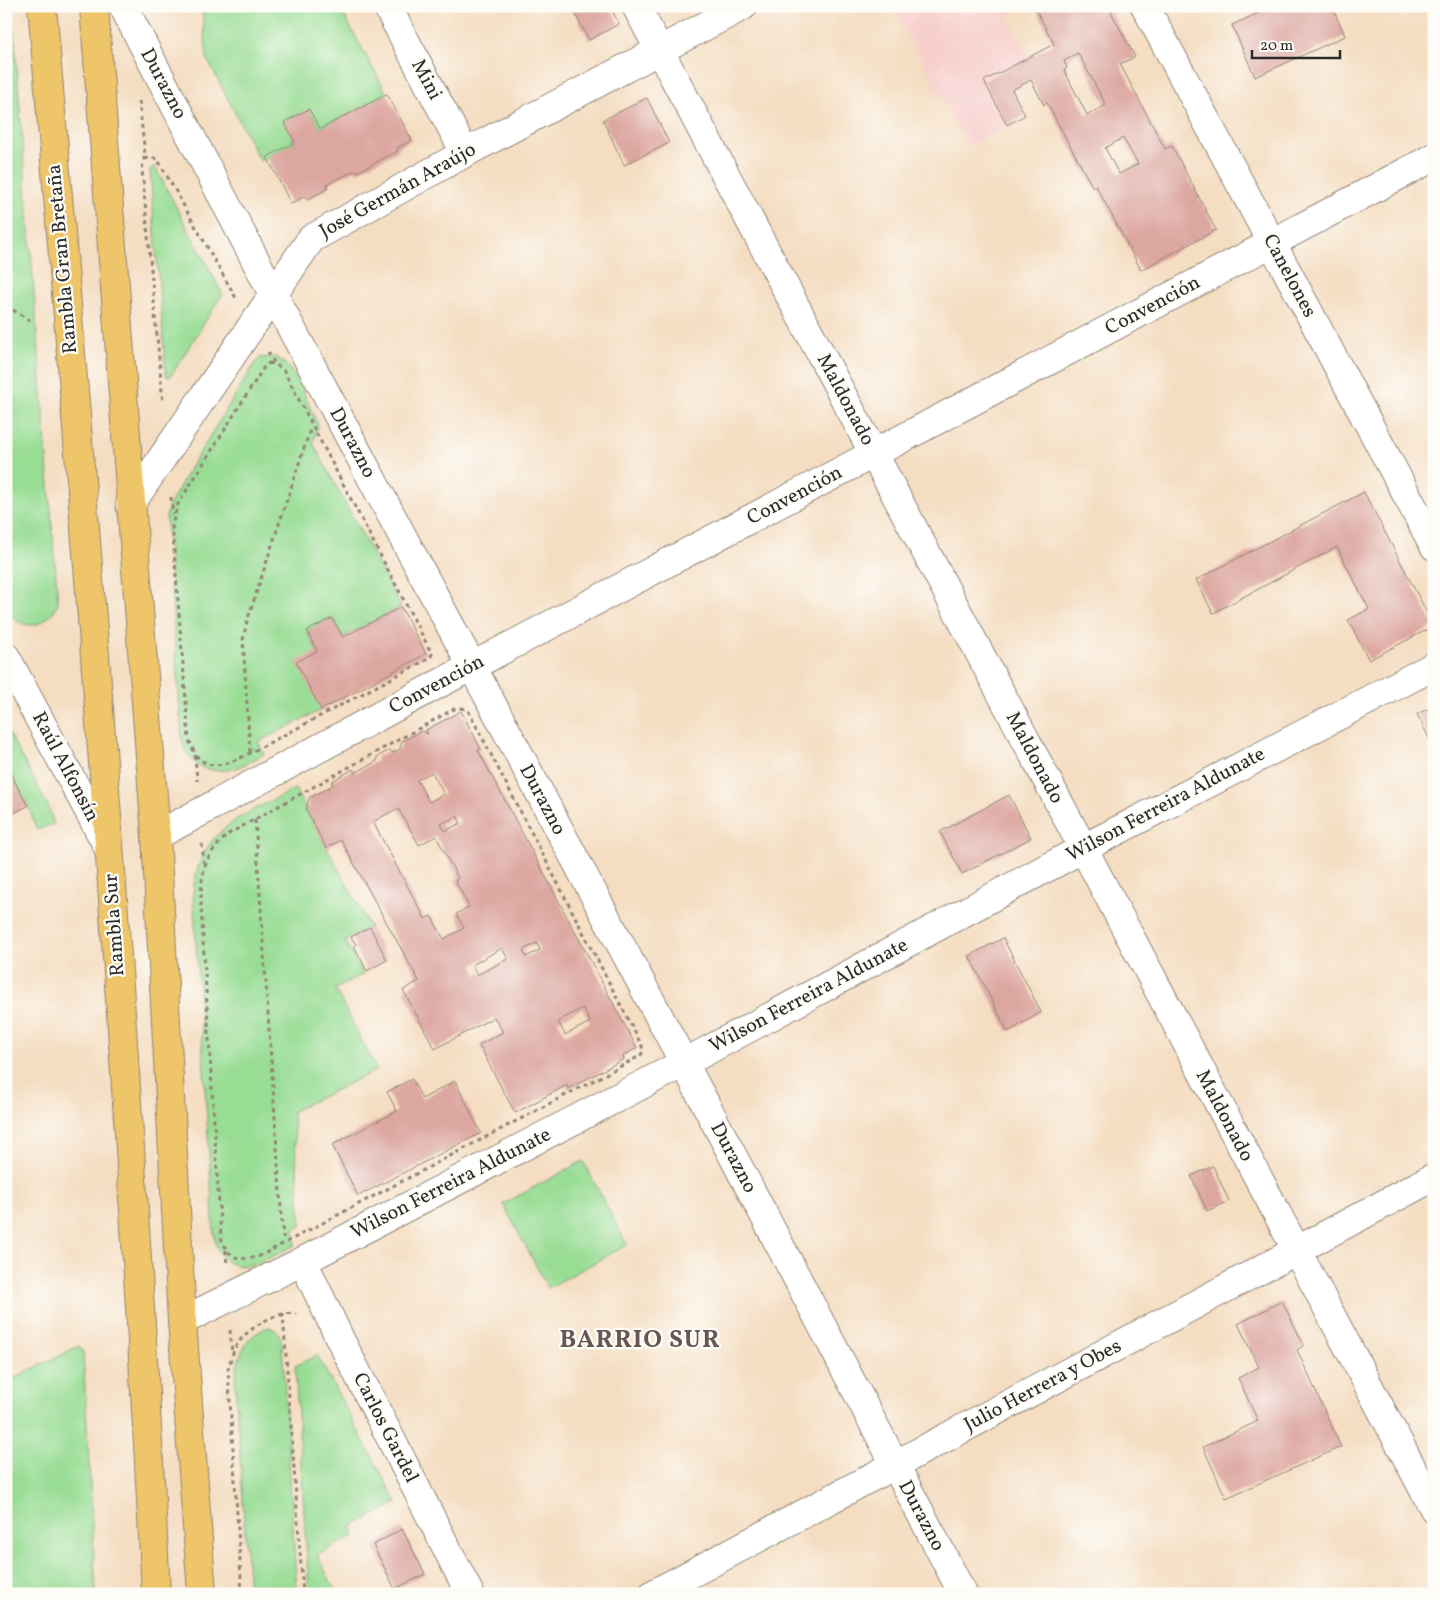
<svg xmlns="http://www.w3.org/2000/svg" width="1440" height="1600" font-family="Vollkorn,serif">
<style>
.built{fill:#f7d0ce}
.green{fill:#99dd95;stroke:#628460}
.building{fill:#dda7a1;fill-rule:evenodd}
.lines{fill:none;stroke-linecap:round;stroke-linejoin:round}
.minor-casing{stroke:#908476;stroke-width:30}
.tertiary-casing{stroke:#908476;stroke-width:30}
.primary-casing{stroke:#908476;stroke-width:30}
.path{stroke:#908476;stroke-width:3;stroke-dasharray:4 4;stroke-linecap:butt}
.minor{stroke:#fff;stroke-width:28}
.tertiary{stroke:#fff;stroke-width:28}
.primary{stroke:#eec569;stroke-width:28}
.labels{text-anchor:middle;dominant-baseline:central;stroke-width:4.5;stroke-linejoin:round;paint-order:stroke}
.street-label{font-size:20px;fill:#2b2b2b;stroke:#fdfcf7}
.district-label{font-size:25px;font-weight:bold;letter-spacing:1px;fill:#695654;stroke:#fdfcf7}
</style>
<rect width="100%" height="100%" fill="#fdfcf7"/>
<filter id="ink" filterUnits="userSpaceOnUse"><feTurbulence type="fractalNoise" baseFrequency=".02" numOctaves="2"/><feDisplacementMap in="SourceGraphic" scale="10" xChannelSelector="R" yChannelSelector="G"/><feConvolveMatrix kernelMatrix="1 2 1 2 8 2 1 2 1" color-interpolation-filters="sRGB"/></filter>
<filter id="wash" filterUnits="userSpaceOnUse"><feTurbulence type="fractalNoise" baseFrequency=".0096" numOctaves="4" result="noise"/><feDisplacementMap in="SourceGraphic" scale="20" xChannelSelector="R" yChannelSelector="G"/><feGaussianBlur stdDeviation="1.12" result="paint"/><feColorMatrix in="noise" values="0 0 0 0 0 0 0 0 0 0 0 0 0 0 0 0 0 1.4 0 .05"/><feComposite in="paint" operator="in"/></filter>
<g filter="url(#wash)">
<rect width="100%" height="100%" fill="#f4ddc1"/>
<path class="built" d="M893,6H1023L1007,16L1029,57L985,81L1007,125L968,146Z"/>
<path class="green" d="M6,6H12L58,603C51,622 27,634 12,616C9,613 8,608 6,605Z
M202,6H339L387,94L320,129L309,109L284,122L295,142L260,161L207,59Z
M153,167H155L222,293V295L170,377L166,376V374L150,170Z
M275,357C295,365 308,405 318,425L313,443L401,607L343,637L332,618L307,631L317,651L321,710L258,742L264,754C243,765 232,774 207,769C192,765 187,755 182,741L166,516L170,504L190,468L256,362L260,358Z
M6,728L48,806L54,824L37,830L28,806L6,765Z
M295,789L370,927L345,941L363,974L335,989L377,1070L293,1111L301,1226L294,1229L295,1245C266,1260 222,1288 214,1234L193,893C199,827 243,816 295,789Z
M583,1161L627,1245L548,1288L503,1204Z
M269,1327C278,1330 280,1334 282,1344L297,1594H249L235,1381C238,1357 243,1336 269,1327Z
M79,1346L83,1352L96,1594H9L6,1586V1382Z
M317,1355L397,1503L351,1527L355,1535L317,1555L337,1594H309L295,1366Z"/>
<g id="blocks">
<path class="building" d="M571,6H610L619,24L589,40Z
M1034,6H1108L1135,57L1120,64L1165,149L1172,146L1216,230L1141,270L1096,186L1093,188L1047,103L1044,105L1031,80L1012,90L1025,115L1007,125L984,81L1054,44ZM1078,53L1106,105L1087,115L1064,70L1067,68L1064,61ZM1123,138L1138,164L1119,174L1105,148Z
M1274,6H1332L1345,36L1255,77L1232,25Z
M387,94L412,140L397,148L398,151L357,172L356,170L327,184L328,188L307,200L305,196L291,204L267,157L295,142L284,122L309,109L320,129Z
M647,98L669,143L624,165L603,120Z
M1364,492L1434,626L1369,660L1348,620L1369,609L1337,547L1213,613L1196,580Z
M401,607L426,654L321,710L296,662L317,651L307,631L332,618L343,637Z
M1434,706V748L1417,714Z
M461,711L481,749L478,750L637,1048L623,1056L624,1059L568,1089L567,1085L515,1113L479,1045L503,1032L494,1017L435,1049L403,990L419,981L341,840L326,848L306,809L309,798L333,785L331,782L353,769L355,773L377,761V757L390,750L393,753L400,749L402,741L422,731L428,734L426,730ZM432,772L444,794L429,802L417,780ZM398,808L419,845L436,836L458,878L455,880L469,907L456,914L464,928L444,939L431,916L425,919L373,822ZM457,816L461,823L445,831L441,824ZM537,943L540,950L526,957L523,950ZM502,948L508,959L477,975L472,965ZM583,1008L590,1022L565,1035L558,1021Z
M6,765L28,806L6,817Z
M1009,795L1031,838L962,874L940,832Z
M370,927L387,960L367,971L354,946L356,945L351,937Z
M1003,938L1041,1012L1008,1032L969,956Z
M412,1079L422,1099L455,1081L481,1133L358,1196L332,1145L397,1111L387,1092Z
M1213,1166L1229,1201L1207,1211L1191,1176Z
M1282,1301L1304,1345L1297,1350L1341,1447L1226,1498L1203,1447L1258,1421L1238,1378L1259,1367L1238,1324Z
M402,1529L425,1574L395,1589L373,1545Z"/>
</g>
</g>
<g filter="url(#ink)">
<use href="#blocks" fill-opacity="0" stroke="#908476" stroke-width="1"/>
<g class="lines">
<g class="minor-casing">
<path id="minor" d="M123,6L273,294L684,1063L963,1594
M387,6L465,153
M130,505L311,239L465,153L743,6
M6,657L109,849
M156,836L446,680L1434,157
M303,1261L340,1339L470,1594
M182,1321L303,1261L684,1063L1082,849L1434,666
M653,1594L1434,1177"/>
</g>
<g class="tertiary-casing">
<path id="tertiary" d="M636,6L1434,1509
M1145,6L1434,546"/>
</g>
<g class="primary-casing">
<path id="primary" d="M42,6C87,535 129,1064 156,1594
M94,6L156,836L182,1321L202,1594"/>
</g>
<path class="path" d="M6,73L11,75
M139,101L145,154L142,169L163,403
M145,159L152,157L158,160L236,298
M6,306L33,322
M268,352L275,364
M269,363L275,364L284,371L432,654L430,658L250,753C237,760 216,771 201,760C195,756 192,747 189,740L172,525L178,504L264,367Z
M171,497L173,515
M461,708L466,709L469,712L642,1046L643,1052L640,1056L258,1257C237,1261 230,1259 221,1238L201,906C201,872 203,856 230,833L454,709Z
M250,752L243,640L247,621L311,427
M195,755L197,781
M255,820L283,1238
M202,844L204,866
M226,1250L227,1266
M283,1313L303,1594
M230,1330L232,1354
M242,1594L228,1369C231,1360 233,1350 238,1343C250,1327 277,1310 296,1314"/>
<use href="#minor" class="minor"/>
<use href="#tertiary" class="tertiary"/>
<use href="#primary" class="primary"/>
</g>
</g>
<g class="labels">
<g class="street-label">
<text transform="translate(426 80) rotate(62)">Mini</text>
<text transform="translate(163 84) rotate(62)">Durazno</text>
<text transform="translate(398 191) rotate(-29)">José Germán Araújo</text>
<text transform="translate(63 259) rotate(-95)">Rambla Gran Bretaña</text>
<text transform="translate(1289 276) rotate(62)">Canelones</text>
<text transform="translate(1153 306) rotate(-28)">Convención</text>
<text transform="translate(845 400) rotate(62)">Maldonado</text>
<text transform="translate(352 443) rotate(62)">Durazno</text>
<text transform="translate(795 496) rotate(-28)">Convención</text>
<text transform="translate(437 685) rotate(-28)">Convención</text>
<text transform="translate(1034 758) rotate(62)">Maldonado</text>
<text transform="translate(65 767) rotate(62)">Raúl Alfonsín</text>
<text transform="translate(542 800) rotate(62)">Durazno</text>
<text transform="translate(1166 805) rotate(-28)">Wilson Ferreira Aldunate</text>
<text transform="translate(115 925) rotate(-94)">Rambla Sur</text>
<text transform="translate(809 996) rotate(-28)">Wilson Ferreira Aldunate</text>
<text transform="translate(1224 1116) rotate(62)">Maldonado</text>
<text transform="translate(733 1158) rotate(62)">Durazno</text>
<text transform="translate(451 1184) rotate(-27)">Wilson Ferreira Aldunate</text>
<text transform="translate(1043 1386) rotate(-28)">Julio Herrera y Obes</text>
<text transform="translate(385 1428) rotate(63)">Carlos Gardel</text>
<text transform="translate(921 1516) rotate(62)">Durazno</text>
</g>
<g class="district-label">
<text x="640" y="1340">BARRIO SUR</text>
</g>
</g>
<rect width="1440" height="1600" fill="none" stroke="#fdfcf7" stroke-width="25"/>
<path d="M1252 50v8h88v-8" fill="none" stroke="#2b2b2b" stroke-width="2.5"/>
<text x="1260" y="50" font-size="15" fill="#2b2b2b" stroke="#fdfcf7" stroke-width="4" paint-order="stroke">20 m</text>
</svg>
